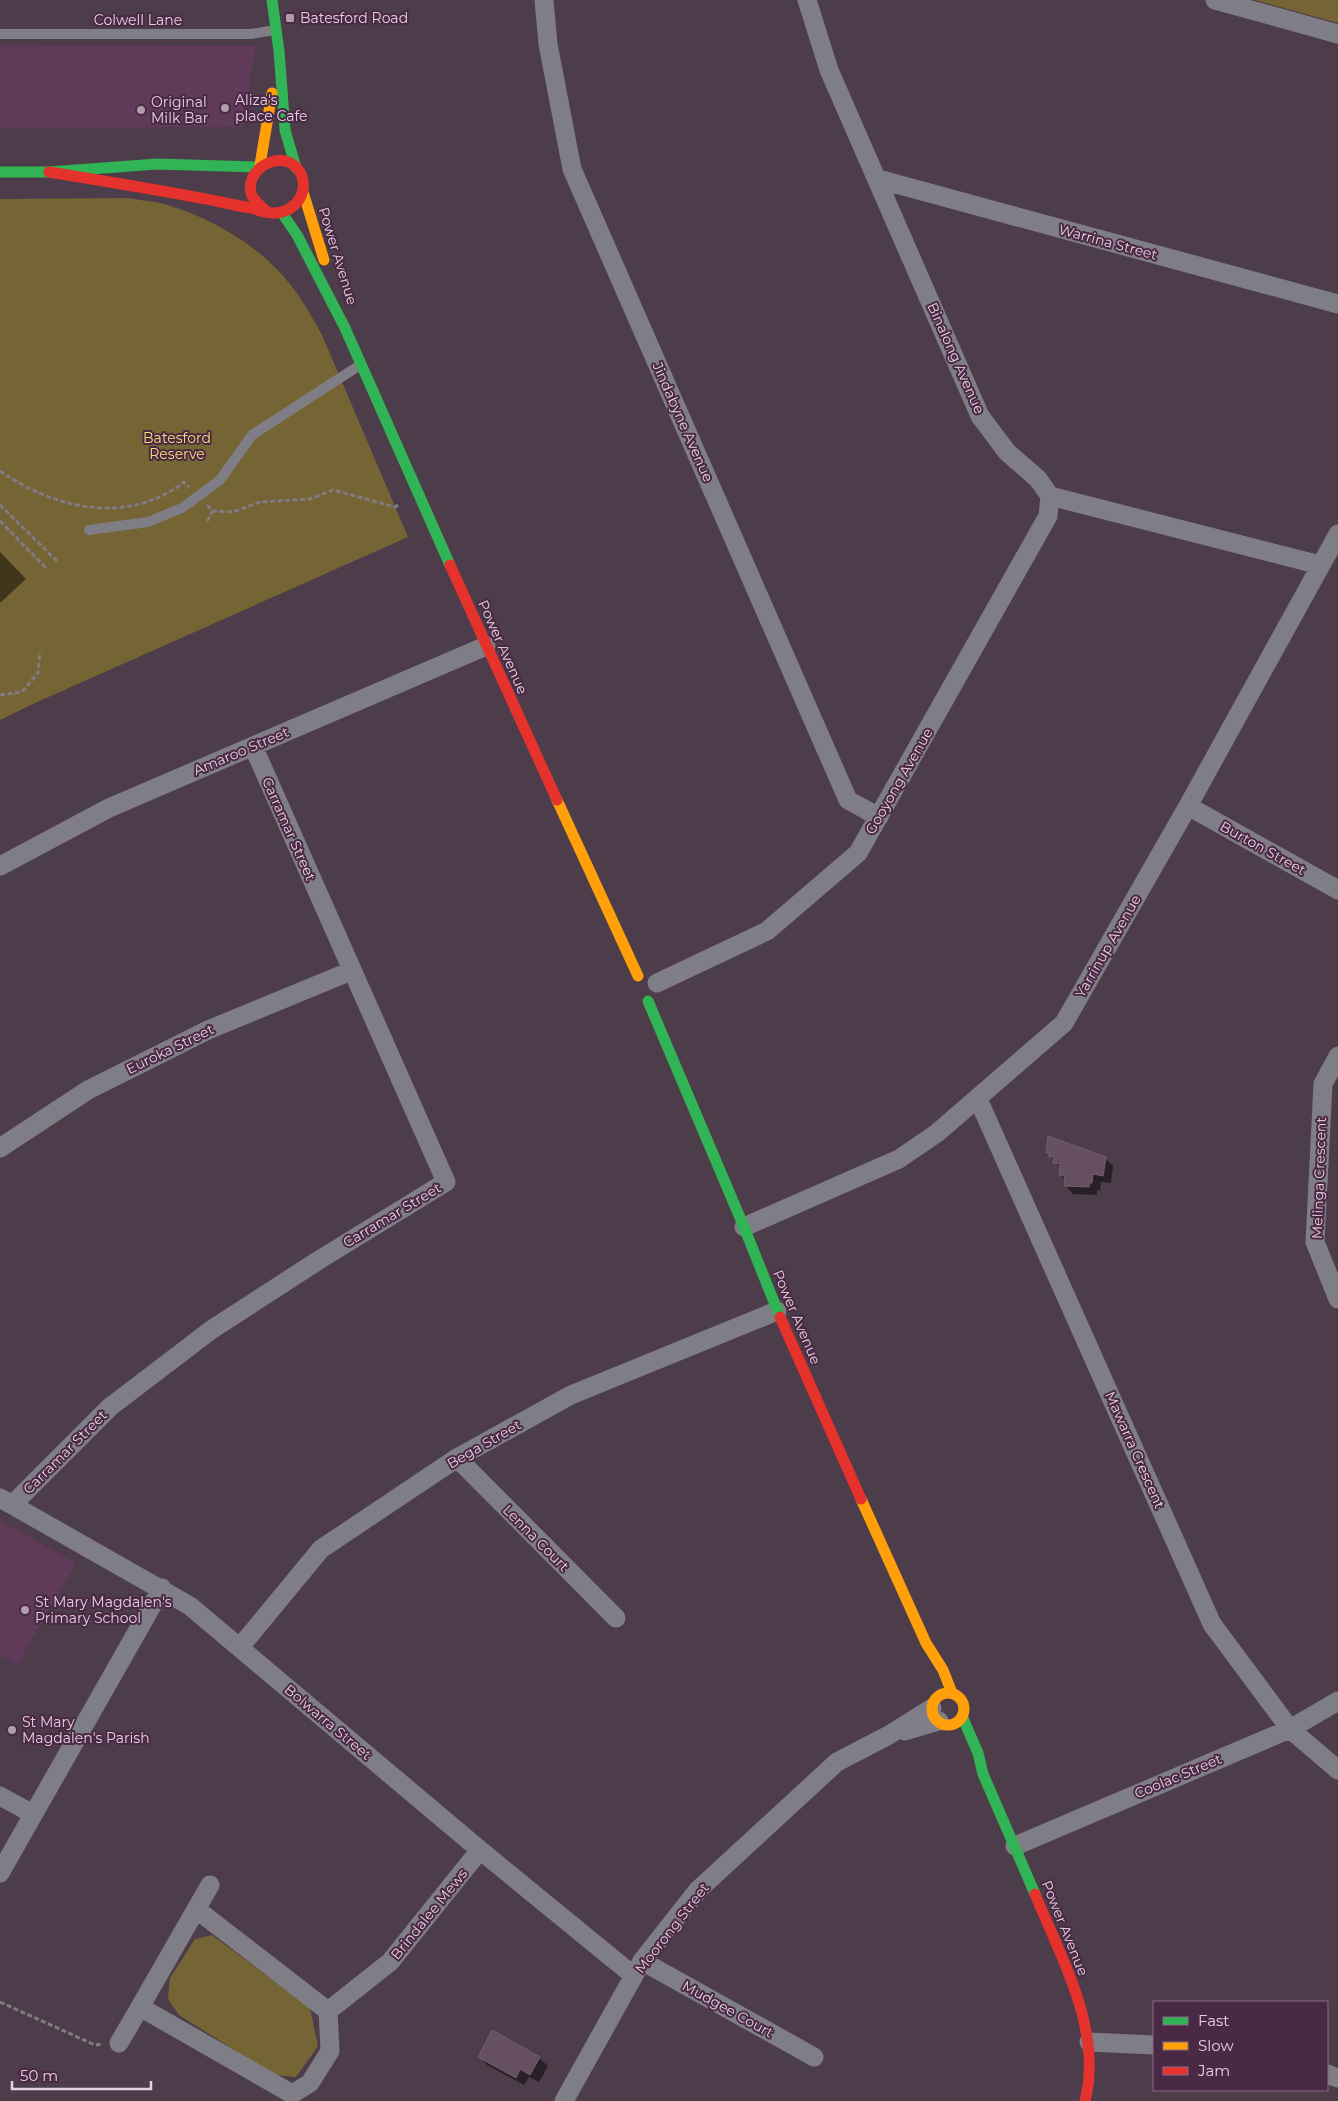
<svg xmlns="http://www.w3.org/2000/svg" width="1338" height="2101" font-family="Montserrat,sans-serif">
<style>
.built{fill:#5f3a59}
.green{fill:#766534}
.shadow{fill:#0007}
.building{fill:#654f61;stroke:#70616d}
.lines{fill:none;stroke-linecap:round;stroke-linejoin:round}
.path{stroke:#817b84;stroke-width:3;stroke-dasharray:5 2.5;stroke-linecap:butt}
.lane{stroke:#7f7d85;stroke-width:10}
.street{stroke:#7f7d85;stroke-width:19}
.fast{stroke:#30b455;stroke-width:11}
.slow{stroke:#ff9f0a;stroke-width:11}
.jam{stroke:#e5322d;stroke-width:11}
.poi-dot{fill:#b09dac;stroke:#4a2945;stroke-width:2}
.labels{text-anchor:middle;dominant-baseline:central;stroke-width:4;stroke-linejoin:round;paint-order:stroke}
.poi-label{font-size:14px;fill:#e6d1e1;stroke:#4a2945;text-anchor:start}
.street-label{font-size:14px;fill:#e6d1e1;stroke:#4a2945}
.park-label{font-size:14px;fill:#fbdd77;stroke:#4a2945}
</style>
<rect width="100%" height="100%" fill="#4d3c4a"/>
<path class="built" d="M0,45L256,46L242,127L0,128Z
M0,1521L76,1563L17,1665L0,1656Z"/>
<path class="green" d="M1255,0H1338V23Z
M126,198C138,200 152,201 164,204C210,217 259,245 289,283C302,299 312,317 322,335L408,537L35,703L0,720V199Z
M212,1935L310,2008L318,2046L296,2077L274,2075L179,2015L168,1999L170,1978L195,1939Z"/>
<path class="shadow" d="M0,552L26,579L0,603Z
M1047,1152L1105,1158L1113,1166L1111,1183L1101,1182L1100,1191L1097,1190V1195L1073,1194L1065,1185L1066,1180L1060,1175L1061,1169Z
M479,2056L539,2058L548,2066L539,2082L529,2077L524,2085L487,2065Z"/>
<path class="building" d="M1048,1136L1106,1157L1103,1176L1093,1174L1092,1183H1089V1187L1064,1186L1065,1176L1059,1175L1060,1164L1053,1163L1054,1157H1049V1153H1046Z
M492,2030L540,2057L530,2075L520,2069L516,2078L478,2057Z"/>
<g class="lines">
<path class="path" d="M0,471C55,509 127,526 184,482L189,487
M0,505L57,561
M207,505L213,511L233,512L260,502L310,499L333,490L395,507L400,504
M0,521L47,569
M207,521L213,511
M0,695L22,692L38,673L40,652
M0,2002L95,2045L103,2044"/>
<path class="lane" d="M0,34H251L275,30
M89,530L148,522L182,508L220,480L252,435L360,365"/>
<path class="street" d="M544,0L548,44L572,169L848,800L879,817
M807,0L829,70L980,416L1007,452L1038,479L1050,496L1320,565
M1215,0L1338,34
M878,179L1338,304
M1188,806L1338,890
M0,866L109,808L486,646
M657,983L767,931L858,853L1048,516L1050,496
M1338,1056L1323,1084L1315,1242L1338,1299
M978,1099L1212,1624L1290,1729L1338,1770
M0,1148L88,1090L208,1030L351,971
M744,1227L899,1159L937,1133L1064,1023L1188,806L1338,534
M457,1458L616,1618
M0,1498L190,1606L480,1850L634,1976
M12,1505L110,1407L211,1330L319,1260L446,1182L253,746
M240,1647L321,1549L457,1458L571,1395L777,1311
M905,1731L939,1721
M0,1796L33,1814
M1015,1846L1290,1729L1338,1701
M0,1873L162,1588
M196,1909L328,2011
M642,1961L814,2057
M140,2007L210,1885
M328,2011L390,1962L480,1850
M1089,2042L1154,2045
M119,2043L140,2007L292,2094L310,2083L330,2051L328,2011
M1327,2074L1338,2078
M564,2101L642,1961L698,1890L837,1762L889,1735L932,1708"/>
<path class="fast" d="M272,0L279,51L285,130L296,168
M0,172H49L157,164L258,167
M282,213L297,235L345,328L450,565
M648,1001L744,1227L780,1317
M962,1716L978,1753L983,1774L1035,1894"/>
<path class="slow" d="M260,165L272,93
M303,192L324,260
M557,800L638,976
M861,1499L926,1643L943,1670L952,1693
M932 1709a16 16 0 1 1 32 0a16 16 0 1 1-32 0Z"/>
<path class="jam" d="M49,172C98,180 147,188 195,197C214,200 232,205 251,208C258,210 266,213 273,213C297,214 313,187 297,168C279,148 242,171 252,196C255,201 261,206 265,210
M450,565L557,800
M780,1317L861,1499
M1035,1894C1061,1958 1103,2030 1085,2101"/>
</g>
<g class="poi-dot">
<rect x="285" y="13" width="10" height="10" rx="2.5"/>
<circle cx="225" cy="108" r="5"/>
<circle cx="141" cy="110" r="5"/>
<circle cx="25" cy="1610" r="5"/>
<circle cx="12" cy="1730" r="5"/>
</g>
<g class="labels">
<g class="poi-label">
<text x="300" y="18">Batesford Road</text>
<text x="235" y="100">Aliza's<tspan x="235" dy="16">place Cafe</tspan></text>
<text x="151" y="102">Original<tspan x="151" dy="16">Milk Bar</tspan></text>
<text x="35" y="1602">St Mary Magdalen's<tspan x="35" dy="16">Primary School</tspan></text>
<text x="22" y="1722">St Mary<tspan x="22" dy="16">Magdalen's Parish</tspan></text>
</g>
<g class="street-label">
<text x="138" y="20">Colwell Lane</text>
<text transform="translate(1108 242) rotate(15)">Warrina Street</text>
<text transform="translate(338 256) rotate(73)">Power Avenue</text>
<text transform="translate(956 358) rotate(66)">Binalong Avenue</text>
<text transform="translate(683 422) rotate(66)">Jindabyne Avenue</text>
<text transform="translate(503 647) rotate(66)">Power Avenue</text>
<text transform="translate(241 751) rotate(-23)">Amaroo Street</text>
<text transform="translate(899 781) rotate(-60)">Gooyong Avenue</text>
<text transform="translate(289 829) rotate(66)">Carramar Street</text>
<text transform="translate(1263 848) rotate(29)">Burton Street</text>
<text transform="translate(1108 946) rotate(-60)">Yarrinup Avenue</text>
<text transform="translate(170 1049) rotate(-26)">Euroka Street</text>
<text transform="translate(1319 1178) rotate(-88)">Melinga Crescent</text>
<text transform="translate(392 1215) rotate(-31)">Carramar Street</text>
<text transform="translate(797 1317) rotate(67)">Power Avenue</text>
<text transform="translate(484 1444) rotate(-30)">Bega Street</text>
<text transform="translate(1135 1450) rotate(66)">Mawarra Crescent</text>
<text transform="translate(65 1452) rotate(-45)">Carramar Street</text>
<text transform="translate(536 1538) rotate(45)">Lenna Court</text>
<text transform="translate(328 1722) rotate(40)">Bolwarra Street</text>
<text transform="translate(1178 1776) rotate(-23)">Coolac Street</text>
<text transform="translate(429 1914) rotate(-51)">Brindalee Mews</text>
<text transform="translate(672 1928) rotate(-52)">Moorong Street</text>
<text transform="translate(1065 1928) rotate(68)">Power Avenue</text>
<text transform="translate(728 2009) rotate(29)">Mudgee Court</text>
</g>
<g class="park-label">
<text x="177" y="438">Batesford<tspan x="177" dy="16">Reserve</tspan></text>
</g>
</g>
<rect x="1153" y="2001" width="175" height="90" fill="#4a2945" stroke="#886c83"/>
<rect x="1163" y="2017" width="25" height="8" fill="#30b455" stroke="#886c83"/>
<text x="1198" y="2026" font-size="15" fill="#e6d1e1">Fast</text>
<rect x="1163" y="2042" width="25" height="8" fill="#ff9f0a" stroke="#886c83"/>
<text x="1198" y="2051" font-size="15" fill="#e6d1e1">Slow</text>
<rect x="1163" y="2067" width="25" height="8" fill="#e5322d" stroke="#886c83"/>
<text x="1198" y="2076" font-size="15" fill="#e6d1e1">Jam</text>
<path d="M12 2081v8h139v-8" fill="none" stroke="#e6d1e1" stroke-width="2.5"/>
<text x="20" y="2081" font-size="15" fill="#e6d1e1" stroke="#4a2945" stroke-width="4" paint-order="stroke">50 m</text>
</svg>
